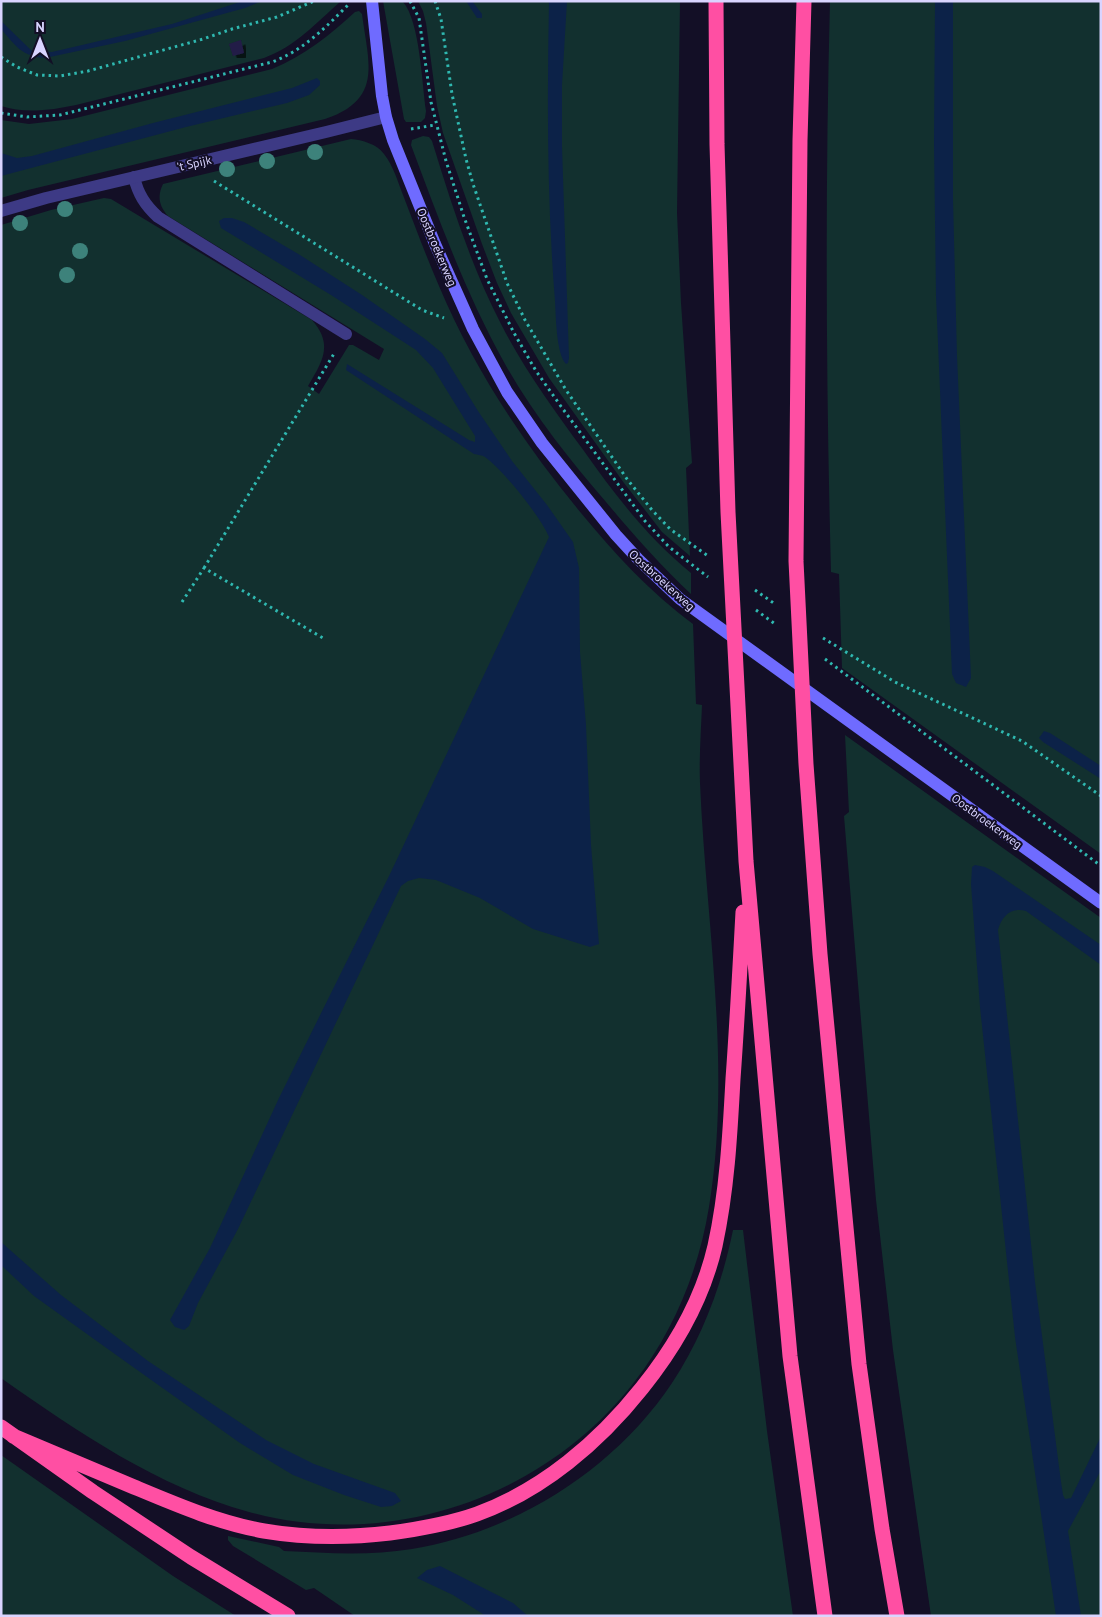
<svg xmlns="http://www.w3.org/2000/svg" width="1102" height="1617" font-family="'PT Sans',sans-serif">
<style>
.green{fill:#12302f}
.water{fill:#0c2248}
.building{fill:#241b47;filter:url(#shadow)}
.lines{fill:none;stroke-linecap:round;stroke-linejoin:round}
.path{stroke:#2fb8b0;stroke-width:3;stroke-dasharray:2.5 4;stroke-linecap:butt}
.lane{stroke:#3d3a85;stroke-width:12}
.street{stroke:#3d3a85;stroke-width:12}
.secondary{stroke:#6f6bff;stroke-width:12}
.highway{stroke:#ff4fa3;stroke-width:15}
.tree{fill:#3d827b}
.labels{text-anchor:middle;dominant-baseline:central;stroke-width:4;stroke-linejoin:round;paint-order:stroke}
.street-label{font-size:12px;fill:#d9d4ff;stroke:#130f26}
</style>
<defs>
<filter id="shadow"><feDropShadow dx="4.5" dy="4.5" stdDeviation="0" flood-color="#0009"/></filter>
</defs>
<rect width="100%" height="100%" fill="#130f26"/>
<path class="green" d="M1,1H341C316,23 296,46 264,58L76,105C52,110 25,114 1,106Z
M383,1L403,2C420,21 422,85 426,111L425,118L421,122H406L404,119Z
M418,1H680L677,213L681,303L692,463L686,468L690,556L662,532L624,483L549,378L511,313L497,283L482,244L443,133L437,106L426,23L423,11Z
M830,1H1101V854L842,668L839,574L831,572C826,382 825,191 830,1Z
M359,11L362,14C368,62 384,99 325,119L28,190L1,198V120L29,124L72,119L272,69C304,56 330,35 355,12Z
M423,136L429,137L432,141C451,203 471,266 501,324C524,369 554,410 584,451C615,495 648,538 691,573V594C660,565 633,534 606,502C569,459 533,414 505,364C466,294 439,220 411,145L412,140Z
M351,139C362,140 377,144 384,154C393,165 398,182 403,195C415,226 426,256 439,286C474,369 524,444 581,513C616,555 649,591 693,624L696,704L702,705C701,731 699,757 700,783C706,924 732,1067 709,1207C699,1269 674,1331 635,1381C546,1497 390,1551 249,1512C158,1487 78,1432 1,1378V225L51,210L104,198L111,199L312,320C334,345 322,362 308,386L319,394L349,345H353L379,360L384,349L168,216C159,206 157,196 163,184Z
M845,735L1101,918V1616H931L893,1350L876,1200L844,816L849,812Z
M733,1230H743L767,1431L793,1616H355L314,1588L306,1590L233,1546L228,1540V1536L279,1547L284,1551C326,1553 369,1556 412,1549C515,1532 614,1470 672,1383C703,1336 722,1284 733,1230Z
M1,1455L173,1576L236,1616H1Z"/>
<path class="water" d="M243,1H262L245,8L125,41L45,58C21,56 16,46 1,29V21L32,51L52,52L172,24Z
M466,1H472L482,14V18H477Z
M549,1H567L562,85V147L569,358L568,363L566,364C556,353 556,316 555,301C547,201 547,101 549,1Z
M935,1H953V200L957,356L971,678L966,687L956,683L952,674L936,296L934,143Z
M317,78L320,81V85L309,95L287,103L186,127L1,176V153L17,158L32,156L153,123L292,88Z
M224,218H232L244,222L300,255L362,295L425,339L442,353L478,411L512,461L547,505L573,542L579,568L580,652L586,725L591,845L599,944L590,947L533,929L480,898L436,880L419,878L408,881L401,886L238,1229L198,1303L189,1326L184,1330L175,1327L170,1320L210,1248L279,1098L390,874L549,537C541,517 503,470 485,457C482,455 478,455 474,454L346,370L347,364L469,440L475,442V436L433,368L416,350L331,295L221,228L219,221Z
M1044,731L1050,733L1101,766V779L1043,742L1039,738Z
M975,865L985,867L993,871L1101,945V965L1026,911C1011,907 1002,916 998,930L1035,1282L1061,1482L1063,1495L1065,1499L1071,1498L1101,1436V1470L1068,1531L1081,1616H1056L1015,1337L980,1007L971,884L972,867Z
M1,1242L61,1295L148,1361L266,1440L314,1464L395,1493L401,1501L392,1506L381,1507L344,1495L293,1475L240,1443L126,1362L34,1296L1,1265Z
M440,1566L513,1603L528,1616H486L453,1595L417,1578L427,1570Z"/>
<path class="building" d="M241,40L244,53L233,56L229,44Z"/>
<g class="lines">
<path class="path" d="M410,1L419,18L431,102L446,161L464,217L487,279L514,333L536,371L560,405L645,521L669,547L708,577
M435,1L441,19L452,94L466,159L473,184L507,283L525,320L566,390L627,479L652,510L670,529L708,556
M1,57L17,67L37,75L60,76L88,71L203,39L232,29L277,17L314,1
M1,113L27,117L60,115L272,62C303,51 327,26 350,3
M411,129L435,125
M214,181L422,310L444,318
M204,568L335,352
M755,590L775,604
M182,602L204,568L323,638
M756,610L775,624
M823,638L895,682L1022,741L1101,796
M825,659L1101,866"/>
<path class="lane" d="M134,177C138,194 145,205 158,217L346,334"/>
<path class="street" d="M1,211L46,198L326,132L386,117"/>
<path class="secondary" d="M372,1L382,96L386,117L393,140L435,244L473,329L507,392L542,443L616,535L638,559L680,599L1101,903"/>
<path class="highway" d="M716,1L717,144L728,512L746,861L790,1356L825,1616
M804,1L800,140L796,561L806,764L820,954L859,1364L882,1529L897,1616
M1,1427L93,1492L191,1557L288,1616
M13,1436C53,1453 94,1470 134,1487C177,1505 219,1523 264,1531C306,1538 348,1538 390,1533C419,1529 449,1524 477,1514C543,1490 599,1442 642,1388C675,1347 703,1298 715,1246C727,1191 730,1135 733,1079C737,1024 740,968 743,912"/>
</g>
<g class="tree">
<circle cx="315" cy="152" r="8"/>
<circle cx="267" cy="161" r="8"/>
<circle cx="227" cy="169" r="8"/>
<circle cx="65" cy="209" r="8"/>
<circle cx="20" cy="223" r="8"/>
<circle cx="80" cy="251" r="8"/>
<circle cx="67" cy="275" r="8"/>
</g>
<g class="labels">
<g class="street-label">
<text transform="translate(194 163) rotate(-13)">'t Spijk</text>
<text transform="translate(437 247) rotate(67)">Oostbroekerweg</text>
<text transform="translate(662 580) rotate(42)">Oostbroekerweg</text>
<text transform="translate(987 821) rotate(36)">Oostbroekerweg</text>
</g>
</g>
<rect width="1102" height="1617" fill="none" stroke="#d9d4ff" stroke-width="5"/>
<g transform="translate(40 40)" stroke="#130f26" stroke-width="4" paint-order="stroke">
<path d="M0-4L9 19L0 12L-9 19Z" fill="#d9d4ff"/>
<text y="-8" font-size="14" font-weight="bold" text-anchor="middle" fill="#d9d4ff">N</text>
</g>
</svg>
